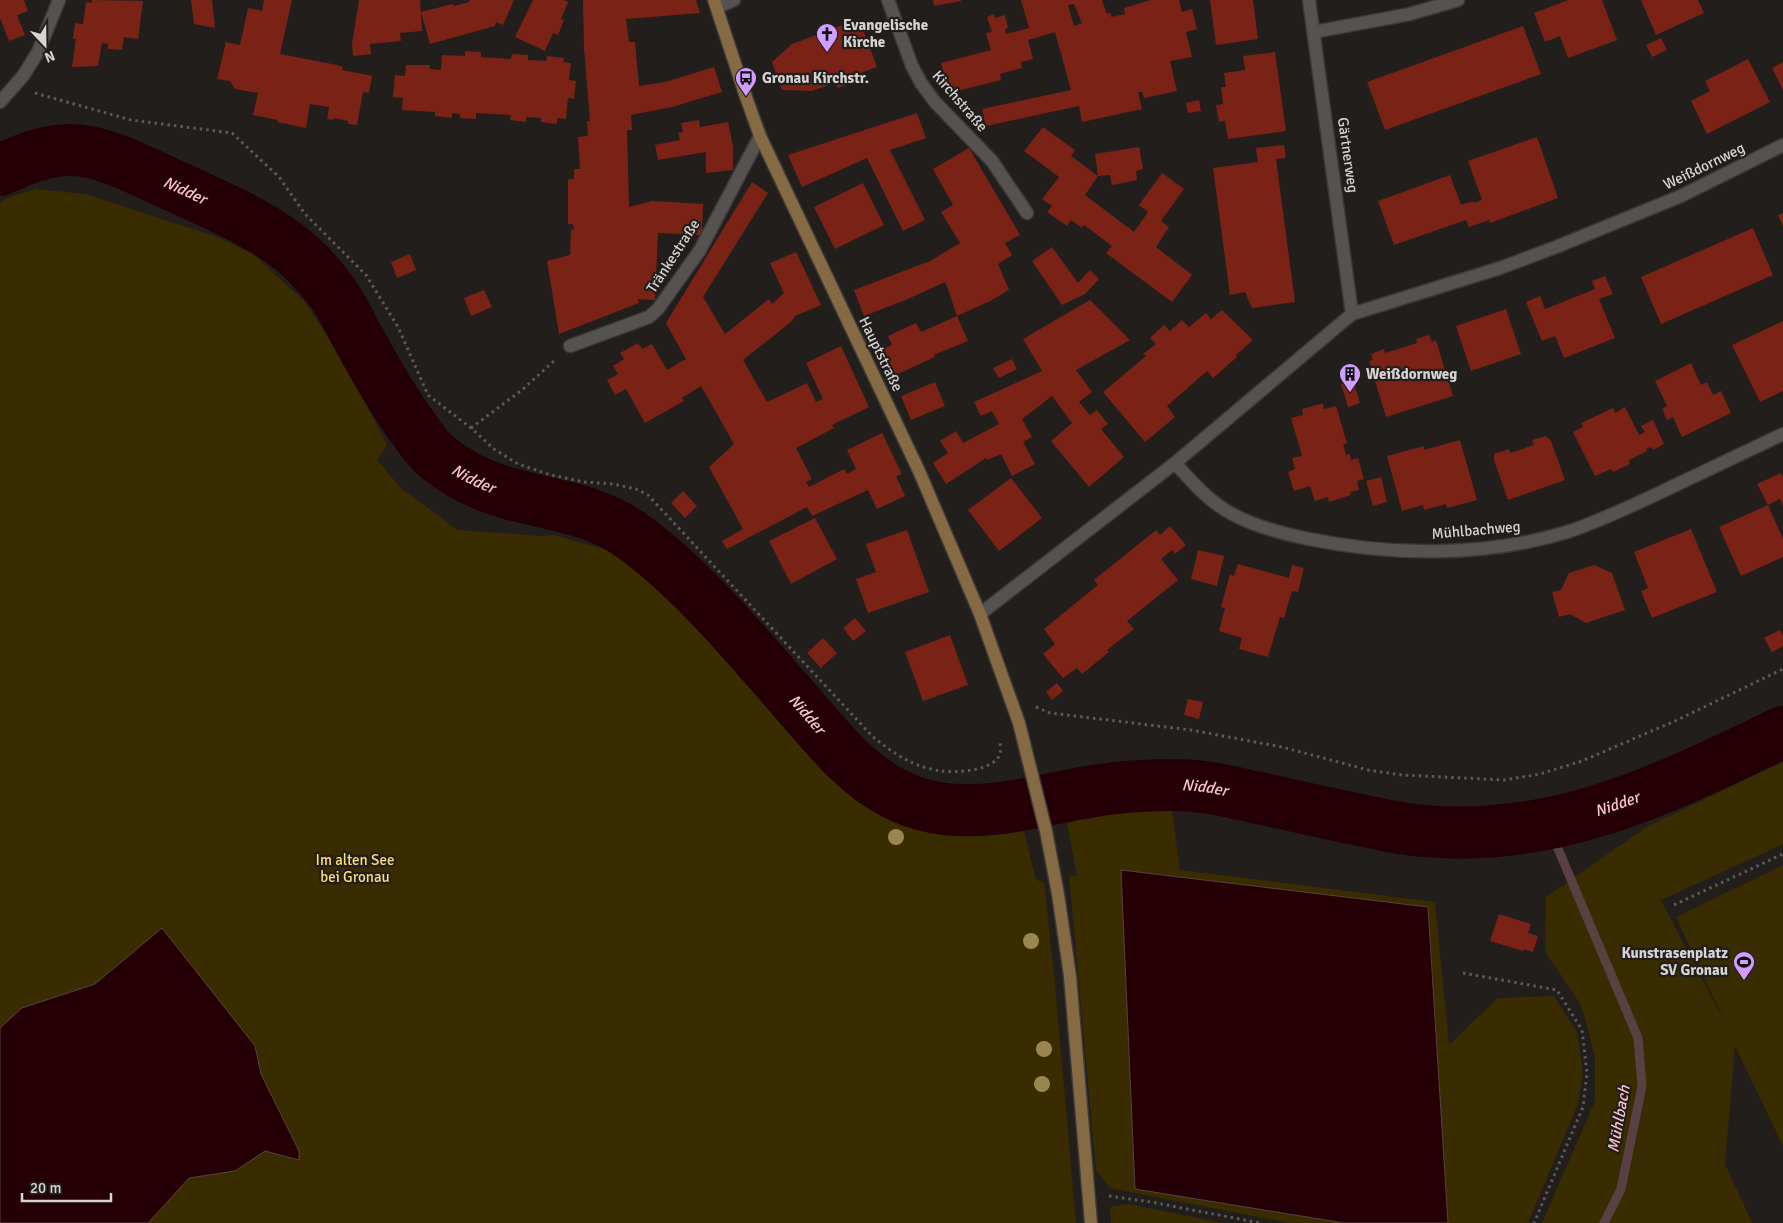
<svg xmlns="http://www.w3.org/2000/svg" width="1783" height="1223" font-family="Signika,sans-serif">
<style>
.green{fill:#392c00}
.water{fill:#240006;stroke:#594043}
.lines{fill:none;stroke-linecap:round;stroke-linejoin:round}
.stream{stroke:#594043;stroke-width:9}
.river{stroke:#240006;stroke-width:52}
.building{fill:#7b2217;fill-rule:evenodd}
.street-casing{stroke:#3b3938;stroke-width:15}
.secondary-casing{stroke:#3b3938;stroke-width:15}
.path{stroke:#5d5a58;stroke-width:3;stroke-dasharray:2.5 4;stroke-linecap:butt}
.street{stroke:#565250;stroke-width:12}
.secondary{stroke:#856a43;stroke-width:12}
.tree{fill:#9a8750}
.labels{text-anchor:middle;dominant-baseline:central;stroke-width:4.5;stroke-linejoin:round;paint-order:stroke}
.poi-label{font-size:15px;font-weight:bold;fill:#d6d4d2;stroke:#211e1c;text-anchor:start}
.street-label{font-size:15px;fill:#d6d4d2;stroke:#211e1c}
.park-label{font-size:15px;fill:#fddd7a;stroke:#211e1c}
.water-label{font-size:16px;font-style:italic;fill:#f9c4cb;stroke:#211e1c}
</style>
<rect width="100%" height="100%" fill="#211e1c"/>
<path class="green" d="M36,189L85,194L212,235L253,254L304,301L345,363L387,445L377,460L402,489L458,530L541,536L554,535L614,552L620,559L624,554L700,619L780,721L842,787L885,816L928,831L959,836L1021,819L1036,880L1044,882L1055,984L1076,1223H0V203L7,198Z
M1783,762V844L1661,900L1727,1027L1676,917L1783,865V1146L1735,1046L1725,1164L1752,1223H1542L1595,1101V1056L1581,1005L1545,951L1546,897L1648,826Z
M1170,797L1180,870L1435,902L1449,1045L1498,998L1554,996L1577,1032L1583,1072L1578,1104L1528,1223H1289L1110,1188L1096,1170L1069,875L1077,876L1066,817Z
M1128,1204L1223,1223H1111L1110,1207Z"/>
<path class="water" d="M1121,870L1428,907L1448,1223H1344L1135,1189Z
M162,928L255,1046L261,1074L299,1151V1160L265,1151L235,1171L189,1178L148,1223H0V1028L22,1008L95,984Z"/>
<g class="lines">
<path class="stream" d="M1548,825L1638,1038L1642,1086L1621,1189L1604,1223"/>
<path class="river" id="s1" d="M0,170C22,160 45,150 70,150C105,150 145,173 177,187C211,203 248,218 279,240C299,253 316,271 331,291C341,304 349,321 357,336C374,366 390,397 411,425C419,436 426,448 437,457C458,474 484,487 511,494C551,505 593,509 628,533C690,576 747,646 797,703C826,736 855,774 895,794C958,826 1023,803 1088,792C1116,787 1144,785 1171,785C1199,784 1227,791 1254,797C1287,804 1321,812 1355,819C1372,822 1389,827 1406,829C1546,848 1661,791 1783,732"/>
</g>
<path class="building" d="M0,0H24L28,11L17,15L25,35L9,41L0,18Z
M92,0L143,1L138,39L124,37L122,50L108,49V44L102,43L98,66L72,67L76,39H73L75,23L83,24L86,2L92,3Z
M191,0H212L215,28L194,24Z
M264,0H292L280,54L337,65L343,67L342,70L372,76L369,93L363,92L357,125L348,124V121L334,118L333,120L327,119L329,107L310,104L306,128L277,122L278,120L253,115L258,93L235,89L230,81L217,79L226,42L240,45L248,8L262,11Z
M359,0H420L422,31L400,33L401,41L370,44L371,54L353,56L352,44Z
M470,0H514L503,25L496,22L495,26L430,44L421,12L453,4L454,6L469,2Z
M533,0H564L568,2L561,19L564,20L558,35L553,33L545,51L515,37Z
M583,0H696L700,13L626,19L629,42H635L639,86L665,82L714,67L722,92L672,107L631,115L632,130H627L629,207L652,201L703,204L702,235L658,233L655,300L638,299L639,303L559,334L547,261L570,255L571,229L574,230L573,224H568V179H574V169H580L578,137L588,136L587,121H590L584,48Z
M933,0H961V1L934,6Z
M1021,0H1102L1107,14L1111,13V17L1125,14L1124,8L1151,0H1179L1182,12L1192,9L1197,29L1186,32L1192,57L1170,61L1177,91L1144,98L1142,92H1138L1142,109L1082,122L1079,106L986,126L982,109L1071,90L1055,32L1028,40L1033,59L1021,62L1022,68L1000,74L1001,80L949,93L941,63L991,50L986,33L992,32L987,17L994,14L995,18L1005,15L1008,28L1005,29L1006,34L1029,28ZM1074,4L1082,23L1074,26L1068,5Z
M1210,0H1253L1258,39L1216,45Z
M1568,0H1602L1617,40L1568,58L1560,36L1545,42L1534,13Z
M1641,0H1698L1704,13L1656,35Z
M859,19L877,67L850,77L852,83L838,88L835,83L811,91L782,90L772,62L792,44Z
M1523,26L1541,74L1385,130L1367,82Z
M1661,38L1667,50L1652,57L1646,45Z
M465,51L481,52V57L511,59L512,54L528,55V60L546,61L547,56L564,58L563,62L571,63L569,80L576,81L574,99L568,98L566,119L557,118V124L541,122V118L526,117V122L510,120L511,115L476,113V119L460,118V114L452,113V118L435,116V112L402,110L403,98L393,97L395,75L405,76L406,65H430V69L441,70L442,55L465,56Z
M1275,52L1286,131L1228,139L1225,121L1219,122L1216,105L1223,104L1221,87H1226L1224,73L1245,70L1243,56Z
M1748,59L1770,102L1707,134L1691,101L1710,91L1705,81Z
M1783,62V90L1772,68Z
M1199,100L1201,111L1188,113L1186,103Z
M917,113L926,138L890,150L925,220L903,231L867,158L802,187L788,155Z
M699,120L700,127L728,122L733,147V170L706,173V152L658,160L655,145L680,140L678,133L683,132L681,123Z
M1043,127L1075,150L1071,156L1098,176L1085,195L1134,232L1148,212L1139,205L1162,173L1184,189L1161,221L1169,227L1156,247L1192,275L1172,302L1106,253L1112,246L1084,225L1082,228L1071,220L1067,226L1047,212L1052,206L1042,199L1059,177L1024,151Z
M1537,137L1558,198L1490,223L1489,220L1469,227L1466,220L1394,245L1378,201L1450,175L1461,205L1473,201L1474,203L1482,200L1468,161Z
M1284,145L1286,158L1276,159L1295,302L1252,308L1245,292L1230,295L1213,168L1258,162L1256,148Z
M1139,147L1143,169L1136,171L1137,180L1112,185L1110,175L1098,176L1095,154Z
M969,148L1020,235L1005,243L1012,255L998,264L1009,290L990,301L957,316L968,341L934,355L935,357L891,377L879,351L892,345L888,336L916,323L921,332L957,316L948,289L945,282L908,299L864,316L854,290L930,261L960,243L941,212L953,205L933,169Z
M752,182L768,193L703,297L725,334L769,299L772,304L784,293L770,263L796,252L821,305L795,316L792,321L743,360L767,402L807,383L816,402L823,399L806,363L841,346L869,407L832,425L834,428L796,448L812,479L806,482L809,487L844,469L847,474L856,469L847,450L882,433L902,474L896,476L905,496L877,509L868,490L812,516L807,507L727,549L722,541L743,529L709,467L734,444L701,386L682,398L684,401L645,423L626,389L615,395L607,380L618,374L613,366L624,359L620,353L638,343L642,349L652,344L667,370L686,359L666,323Z
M863,183L884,225L835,249L814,207Z
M1783,213V226L1778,215Z
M1753,228L1773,275L1661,324L1641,277Z
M1052,247L1078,283L1090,270L1099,279L1085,294L1062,305L1032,261Z
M410,254L416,270L397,278L391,262Z
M1605,276L1613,294L1599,299L1615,338L1564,358L1555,336L1542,341L1526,302L1540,296L1545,309L1595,289L1592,281Z
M484,290L492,307L471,316L464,298Z
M1090,300L1130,340L1076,370L1092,392L1079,402L1090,415L1097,410L1108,424L1101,429L1124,457L1089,487L1051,441L1072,423L1052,396L1022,419L1032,437L1023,442L1035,464L1012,476L1001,454L987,460L986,458L946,484L933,463L948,453L940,441L956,431L963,443L999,424L992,411L981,416L974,402L1042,371L1023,339Z
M1506,309L1521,354L1471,371L1456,326Z
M1222,310L1253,340L1236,355L1237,357L1213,378L1207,371L1167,406L1175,417L1145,442L1103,392L1146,356L1143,354L1156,344L1150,338L1164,325L1170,331L1182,320L1189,327L1206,313L1211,319Z
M1783,321V391L1760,402L1732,345Z
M1429,335L1432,342L1436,340L1453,396L1386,417L1369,361L1373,360L1371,354L1384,349L1385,353L1417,343L1416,339Z
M1012,359L1017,369L999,378L993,368Z
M1691,363L1701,385L1707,382L1713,395L1721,391L1731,413L1682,437L1673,417L1667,420L1662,409L1667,406L1655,381Z
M1353,381L1360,403L1348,407L1341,384Z
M935,382L945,406L911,420L901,396Z
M1323,403L1324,409L1336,406L1347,443L1343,444L1346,455L1350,454L1351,460L1358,458L1364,479L1357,481L1359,490L1350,492L1351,495L1329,502L1328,497L1315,501L1310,486L1294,491L1288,472L1295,469L1292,458L1302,456L1291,418L1303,415L1302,409Z
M1625,407L1639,435L1645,432L1641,426L1653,420L1664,444L1653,450L1651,447L1646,449L1647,451L1629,460L1630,464L1613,472L1611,469L1595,476L1573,432L1583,427L1581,423L1613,408L1615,413Z
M1546,436L1551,441L1565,480L1508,500L1494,460V454L1509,449L1510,453L1534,445L1532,440Z
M1460,440L1477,500L1447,508L1446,504L1424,510L1423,505L1402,511L1387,456L1424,446V450Z
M1781,473L1783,477V506L1780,499L1768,505L1757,484Z
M1381,477L1387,502L1373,506L1366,481Z
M1011,478L1042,518L999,551L968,510Z
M683,491L697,506L685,518L671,503Z
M1768,505L1783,539V557L1741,576L1719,527Z
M815,518L837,559L791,584L769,541Z
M1170,526L1186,545L1175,554L1172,550L1161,559L1178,580L1127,621L1134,629L1107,650L1109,652L1082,674L1077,668L1063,678L1043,654L1055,644L1044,629L1098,585L1094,580L1120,559L1156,530L1160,535Z
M1691,529L1717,592L1652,618L1641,591L1648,588L1634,552Z
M907,530L929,592L868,613L856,579L876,572L866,544Z
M1198,550L1224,556L1217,586L1191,579Z
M1238,564L1289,578L1292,565L1304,568L1298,592L1292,591L1284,618L1280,617L1268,657L1239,649L1242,638L1219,631L1225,608L1221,607L1230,574L1234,576Z
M1594,565L1612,573L1625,610L1586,623L1570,614L1559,617L1552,592L1561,590L1569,573Z
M855,618L866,631L853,641L843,628Z
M1780,630L1783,636V646L1772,652L1764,638Z
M950,635L968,685L923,701L905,652Z
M823,638L837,653L821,668L807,653Z
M1057,683L1063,691L1052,700L1046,692Z
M1188,699L1203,702L1199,719L1184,715Z
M1499,914L1531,924L1528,933L1538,936L1533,952L1524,949L1523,951L1490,941Z"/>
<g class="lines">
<g class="street-casing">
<path id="street" d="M888,0L912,66L921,83L935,102L992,161L1027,213
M1309,0L1352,314
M717,7L734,0
M1314,32L1410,14L1458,0
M0,102L23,76L38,52L59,0
M570,346L649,317L658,309L700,250L760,136
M1175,463C1192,482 1210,503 1234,515C1257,527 1284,534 1309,539C1392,556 1485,557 1567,532C1598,522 1627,508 1657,494C1699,474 1741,454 1783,434
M980,614L1175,463L1352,314L1500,268L1556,247L1681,196L1783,145"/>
</g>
<g class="secondary-casing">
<path id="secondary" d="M714,0L746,97L760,136L919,471L980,614L1019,723L1046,831L1058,894L1070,976L1091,1223"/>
</g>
<path class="path" d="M35,93L131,120L232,133L279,177L305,214L366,275L398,327L428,395L471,428L494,449L518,464L551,475L584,482L613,484L636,489L648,495L873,737C886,747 900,758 915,764C923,767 933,770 941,771C956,773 996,771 1000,753C1001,750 1000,744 1000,741
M471,428L522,390L555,360
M1036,707L1050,713L1191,730L1282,747L1368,770L1402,775L1504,780L1540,774L1582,761L1675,721L1783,669
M1674,905L1783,854
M1463,973L1557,990L1582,1030L1587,1073L1583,1107L1534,1223
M1109,1196L1151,1202L1260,1223"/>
<use href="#street" class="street"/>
<use href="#secondary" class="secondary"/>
</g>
<g class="tree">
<circle cx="896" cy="837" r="8"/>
<circle cx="1031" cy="941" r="8"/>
<circle cx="1044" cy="1049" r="8"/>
<circle cx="1042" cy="1084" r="8"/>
</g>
<defs>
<g id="church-pin" transform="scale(1.125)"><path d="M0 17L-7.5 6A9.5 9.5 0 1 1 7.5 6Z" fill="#d19dfe" stroke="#211e1c"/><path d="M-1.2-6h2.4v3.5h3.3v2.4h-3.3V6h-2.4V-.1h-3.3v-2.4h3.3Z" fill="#111"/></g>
<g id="bus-pin" transform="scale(1.125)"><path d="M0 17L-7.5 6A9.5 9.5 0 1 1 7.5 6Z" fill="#d19dfe" stroke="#211e1c"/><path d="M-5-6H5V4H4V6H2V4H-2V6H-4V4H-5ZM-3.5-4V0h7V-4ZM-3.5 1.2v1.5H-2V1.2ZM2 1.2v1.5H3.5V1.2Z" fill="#111"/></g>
<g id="building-pin" transform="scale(1.125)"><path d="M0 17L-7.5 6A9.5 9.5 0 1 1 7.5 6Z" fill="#d19dfe" stroke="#211e1c"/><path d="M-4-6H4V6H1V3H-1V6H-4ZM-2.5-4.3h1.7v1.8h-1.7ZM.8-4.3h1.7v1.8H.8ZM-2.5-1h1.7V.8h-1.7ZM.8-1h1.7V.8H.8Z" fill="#111"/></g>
<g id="stadium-pin" transform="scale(1.125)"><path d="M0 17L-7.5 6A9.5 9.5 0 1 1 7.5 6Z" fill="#d19dfe" stroke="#211e1c"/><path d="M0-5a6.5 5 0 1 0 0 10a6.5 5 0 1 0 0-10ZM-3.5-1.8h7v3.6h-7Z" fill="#111"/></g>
</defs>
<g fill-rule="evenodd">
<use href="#church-pin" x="827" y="34"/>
<use href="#bus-pin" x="746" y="78"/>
<use href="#building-pin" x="1350" y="374"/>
<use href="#stadium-pin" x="1744" y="962"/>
</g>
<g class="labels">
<g class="poi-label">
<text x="843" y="25">Evangelische<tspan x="843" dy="17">Kirche</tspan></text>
<text x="762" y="78">Gronau Kirchstr.</text>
<text x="1366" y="374">Weißdornweg</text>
<text x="1728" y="953" text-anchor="end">Kunstrasenplatz<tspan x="1728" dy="17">SV Gronau</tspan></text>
</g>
<g class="street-label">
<text transform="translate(960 101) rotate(49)">Kirchstraße</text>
<text transform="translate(1348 155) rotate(82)">Gärtnerweg</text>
<text transform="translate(1704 166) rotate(-26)">Weißdornweg</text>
<text transform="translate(673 256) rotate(-57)">Tränkestraße</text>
<text transform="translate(881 354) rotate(64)">Hauptstraße</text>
<text transform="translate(1476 530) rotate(-5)">Mühlbachweg</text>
</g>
<g class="park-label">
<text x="355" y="860">Im alten See<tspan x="355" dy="17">bei Gronau</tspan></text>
</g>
<g class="water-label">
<text stroke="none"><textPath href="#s1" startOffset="196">Nidder</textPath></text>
<text stroke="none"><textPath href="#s1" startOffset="616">Nidder</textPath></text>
<text stroke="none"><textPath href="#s1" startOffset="1036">Nidder</textPath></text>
<text stroke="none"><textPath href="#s1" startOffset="1470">Nidder</textPath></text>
<text stroke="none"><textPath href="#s1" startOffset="1890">Nidder</textPath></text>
<text transform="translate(1619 1119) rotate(-80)">Mühlbach</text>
</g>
</g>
<g transform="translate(45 45) rotate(158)" stroke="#211e1c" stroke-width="4" paint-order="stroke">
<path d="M0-4L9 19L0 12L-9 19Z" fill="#d6d4d2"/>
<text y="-8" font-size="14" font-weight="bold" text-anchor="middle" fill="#d6d4d2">N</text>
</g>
<path d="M22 1193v8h89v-8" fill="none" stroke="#d6d4d2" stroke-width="2.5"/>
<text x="30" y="1193" font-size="15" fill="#d6d4d2" stroke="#211e1c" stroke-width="4" paint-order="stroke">20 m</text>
</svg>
